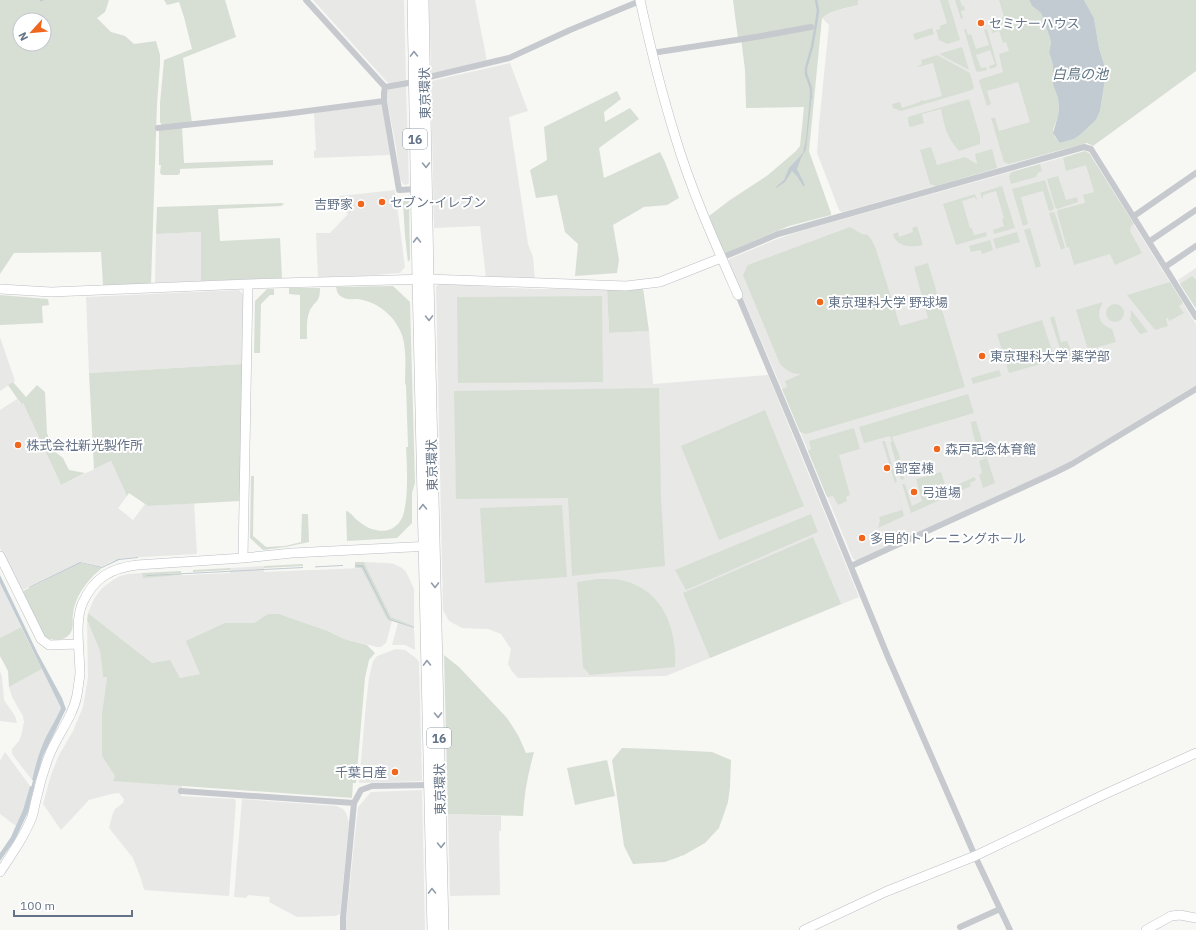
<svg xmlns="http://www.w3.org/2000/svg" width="1196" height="930" font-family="'IBM Plex Sans','Noto Sans JP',sans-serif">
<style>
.built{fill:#e8e8e7}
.green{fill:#d7dfd4;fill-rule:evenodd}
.water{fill:#c1cbd1}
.pier{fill:#f7f7f4}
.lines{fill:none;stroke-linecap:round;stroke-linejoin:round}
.stream{stroke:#c1cbd1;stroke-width:2.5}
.secondary-casing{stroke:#bbbec4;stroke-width:10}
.highway-casing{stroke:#b8bbbf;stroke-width:12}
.street{stroke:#c6c9cd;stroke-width:6}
.secondary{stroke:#fff;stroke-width:9}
.highway{stroke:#fff;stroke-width:11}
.oneway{stroke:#929dab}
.poi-dot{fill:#ef661c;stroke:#fff;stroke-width:1.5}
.labels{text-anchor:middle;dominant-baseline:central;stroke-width:4;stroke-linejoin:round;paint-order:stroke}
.shield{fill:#fff;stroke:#929dab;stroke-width:1}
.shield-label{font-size:12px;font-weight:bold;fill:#647387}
.poi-label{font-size:13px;fill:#647387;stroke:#fff;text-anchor:start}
.street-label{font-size:13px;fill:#647387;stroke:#fff}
.water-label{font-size:14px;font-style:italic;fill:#5f7583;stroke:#fff}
</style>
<rect width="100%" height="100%" fill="#f7f7f4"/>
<path class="built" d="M313,0H404L406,81L391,83L387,82Z
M429,0H475L487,61L431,74Z
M856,0H1014L1047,154L843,212H841L839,210L817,153L819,124L829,25L822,18L824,16L835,11L858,5Z
M510,63L528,111L509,117L528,244L533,257L535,280L486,278L480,226L434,228L431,81Z
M406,86L409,183L406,185L403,184L400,179L396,147L386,94L388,89Z
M382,104L390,155L314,158V151L316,150L314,113Z
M1085,151L1089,153L1196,324V387L1072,462L858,561L853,559L799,429L728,263L729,259L777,239L801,231Z
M395,190L405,267L400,273L361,276L318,277L316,233H330L348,214L334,202L340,196Z
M201,232V281L155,283L156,234Z
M1196,268V309L1178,280Z
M440,283L494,287L535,289H607L609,333L649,331L653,384L768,375L859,597L666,676L518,678L511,670L508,664L511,649L501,634L488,629L462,628L449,621L443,610L436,287Z
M239,290L245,296L243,364L89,373L86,297Z
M0,337L15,381L0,391Z
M17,399L20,404L23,403L61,485L111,461L127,496L118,508L133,520L145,504L148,506L194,503L197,554L125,558L112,561L102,567L80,562L21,591L0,548V410Z
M364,562L387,563L394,564L402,568L406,572L410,580L414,589V626L391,617Z
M264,566V572L361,568L387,619L392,621L386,643L381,647H377L344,639L328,631L279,614H268L254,623H225L201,674L180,678L170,661L152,663L88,613L94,599L102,588L113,580L120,576L128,574L142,573L143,577L230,573V568Z
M0,583L21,627L0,638Z
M87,620L100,651L103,677H107L102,713V756L116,776L113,780L182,786L181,796L235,799L236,802L229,896L144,890L141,879L133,858L109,828L112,816L115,809L123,803L124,799L119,793L111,794L89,800L61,830L43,804L51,775L58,757L73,731L83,707L88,677Z
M398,623L414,628L415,650L405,645H392Z
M396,649L405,650L416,658L419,662L422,781L359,783L366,704L369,678L373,661L377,656Z
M42,669L61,708L53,727L46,738L34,770L32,780L12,754V749L19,741L21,736L24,722L23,716L12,697L9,687Z
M0,671L2,677L4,700L15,716L17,723L0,721Z
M5,752L30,786L23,810L16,826L0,814V761Z
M422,790L425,930H345L358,807L371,792Z
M242,799L337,806L343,809L346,813L349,822L340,914L335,916L297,917L269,902L270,897L248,895L246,898L234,897Z
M448,814L501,816V831H499L500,895L450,896Z"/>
<path class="green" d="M0,0H109L105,12L97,18L111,32L125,36L134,44L156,41L160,55V64L157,104L151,284L103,285L101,252L14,253L0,274ZM20,20H44V44H20Z
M164,0H225L236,37L183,58L192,123L162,125L160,122V103L164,60L192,49L184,17L179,2L167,5Z
M733,0H858V5C847,8 831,10 822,18L809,151L831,213V215L789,226L772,233L724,254L709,216L730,200L768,175L796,151L800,146L804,107L746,108L745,70L741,38H738Z
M940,0H948L960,40L947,44L939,40L936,30L940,29V26L947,23Z
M955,0H960L962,6H964L965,10L961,11L963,18L961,19Z
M999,0H1029L1032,6L1041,13L1049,35L1051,42L1049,52L1053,65V85L1058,98L1059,108L1058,116L1053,130L1055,137L1060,143L1074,139L1080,135L1096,120L1100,111L1106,74L1104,64L1099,48L1094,18L1084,0H1196V71L1093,146L1087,143L1009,164L1004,162L991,118H995L999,131L1030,122L1018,82L987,91L991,104L987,106L979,81L981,79L1003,72L999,54L1009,51L1006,42L1003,43L999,31L992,33L991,28L997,26L995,20L1004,17Z
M932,28L934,34L915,40L913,34Z
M964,29H966L968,35L971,34L976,49L989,45L984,30L987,29L997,65L996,67L990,69L989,66L995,64L990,50L976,55L981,68L986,67L987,70L979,72L976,71Z
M962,47L969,70L939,54Z
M937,55L970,73L974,87L972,90L901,111L893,108L892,104L900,102L902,108L920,102V101L923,100L924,101L942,96L933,63L918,67V66L922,64L921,60Z
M617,91L621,99L604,112L605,122L630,108L639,119L599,148L604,178L660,152L665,162L679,198L667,205L644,207L613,225L619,260L617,273L575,276L578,244L565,232L557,195L536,198L530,170L547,160L544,127Z
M969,99L980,136V144L959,151C947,138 944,125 941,109L922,114L924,123L911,127L909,126L908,120V117Z
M182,127L184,163L273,160V165L180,169V173L178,175H162L160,173L161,165H159V131L162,128Z
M931,147L937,165L965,157L977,164L975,154L992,149L997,168L936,186L930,184L920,150Z
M1085,151L1089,153L1134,224L1131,226L1130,231L1142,253L1115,265L1110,254L1074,265L1069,247L1067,248L1057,212L1058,210L1085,203L1083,195L1094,192L1086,165L1066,171L1063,158Z
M1040,164L1042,171L1038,173L1036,177L1011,184L1009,176L1012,172Z
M1058,176L1066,200L1077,197L1078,202L1057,209L1055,207L1047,179Z
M1045,180L1054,208L1053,210L1049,211L1043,191L1021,197L1028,224L1023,226L1012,189Z
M1002,186L1015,228L994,234L993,230L1004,226L1002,219L1004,218L996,191L983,195V198H982L980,193Z
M975,194L977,199L976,200L975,197L962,201L970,228H972L974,235L986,232L987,236L956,245L943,204Z
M409,197L410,259L408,262L405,236L403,202L404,199Z
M282,203L284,204L281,206L218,209L220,241L280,238L282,278L201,281V232L156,234L157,207Z
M1053,212L1055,213L1065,248L1061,250L1049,213Z
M917,226L923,245C912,248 896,247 893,234L898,232L899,237L913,232L912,228Z
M850,227L862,234L868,235L871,239L876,249L900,326L928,318L914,267L928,263L965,387L806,434L800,432L782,389L787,387L785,381L801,374C792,374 787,371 780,364L743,275L748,265Z
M1030,228L1041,266L1036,268L1024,230Z
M1017,232L1020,242L996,249L993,239Z
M990,240L993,250L982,254L981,250L971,252L969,246Z
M1192,276L1196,280V307H1195L1180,284Z
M1170,282L1183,303L1179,306L1184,313L1169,321L1168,318L1166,319L1168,326L1155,330L1127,295Z
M393,286L410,302L415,483L412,493V523L397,538L347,541L346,511C351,512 353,517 357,520C363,525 369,529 376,530C387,533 397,528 402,518C409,501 407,466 406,447H408L406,385L405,384C405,369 407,350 402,335C395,316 378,302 358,299C353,299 346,300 342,297C338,295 337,292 336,287Z
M289,288H320C320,302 316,300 310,310C306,319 307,330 307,339H300V295L289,294Z
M643,288L649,331L609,333L607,289Z
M267,289H274V295H270L261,304L260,353H254L255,301Z
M0,295L48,299L49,305L42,306L43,323L0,325Z
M602,296L603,382L458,383L457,297Z
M1103,302C1096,314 1098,324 1112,329L1116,342L1088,350L1076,310Z
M1106 313a9 9 0 1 1 18 0a9 9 0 1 1-18 0Z
M1131,310L1148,332L1140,334L1130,320L1131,315Z
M1054,316L1061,342L1067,341L1073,355L1063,358L1050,318Z
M1042,320L1055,360L1009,373L997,334Z
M243,364L240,501L148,506L129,493L127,496L111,461L94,469L89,373Z
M999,370L1001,376L973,384L971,378Z
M13,382L26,397L37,385L45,392L47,433L53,450L63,458L69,470L85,473L61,485L23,403L21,404L8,385Z
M659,388L661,497L665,566L572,576L568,498L456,499L454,391Z
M968,394L974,413L892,437L899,454L904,479L901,480L890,442H892L890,436L864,443L859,427Z
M765,410L804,506L719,540L681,446Z
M976,421L987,457L983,458C977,447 972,435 971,422Z
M854,428L860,449L839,455L850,495L846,497L847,501L838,505L833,496L827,497L808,451L811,449L809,441Z
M882,441H885L897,482L895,483Z
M987,458L995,483L983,488L979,475L982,473L979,461Z
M941,472L947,490L974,477L976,480L970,483L971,486L911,513L902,484H905L912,506L922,501L916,479Z
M251,476H254L253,536L266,547L285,546L301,542L302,514H308L309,542L286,547L263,550L250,538Z
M896,487L904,516L878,528L880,521L879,517L902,510Z
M562,505L567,577L485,583L480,508Z
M811,514L818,532L686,590L675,570Z
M813,537L841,604L710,658L683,593Z
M355,562H364L391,617L414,626V627L390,619L363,566L355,565Z
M81,563L102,568C88,579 75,596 73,614C72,620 74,627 71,632C66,642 51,641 43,636L21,592Z
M303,564V566L264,568V566Z
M355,567H362L389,620L392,621L387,619L361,568H355Z
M230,568V570L193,572V570Z
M181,571V573L147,575L181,574L182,575L143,578L142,573Z
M598,579C607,579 617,579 625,581C665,592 677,631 675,667L590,675L583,667L577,582Z
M88,613L152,663L170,660L180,678L200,674L186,641L225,623H254L268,614H279L328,631L344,639L367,645L375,653L369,660L365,678L356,783H353L352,798L113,781L115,776L102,756V713L107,677H103L100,651L87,620Z
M21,627L42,669L9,687L8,671L0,656V638Z
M444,655L459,667L507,718L518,735L526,753L534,752C528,774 524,794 523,816L448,814Z
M622,748L654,749L712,752L731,760L730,787L728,802L719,828L705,843L684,855L665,862L633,864L624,846L612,760Z
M607,760L615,796L575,805L567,768Z"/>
<path class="water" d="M1029,0H1084L1094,18L1099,48L1104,64L1106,74L1100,111L1096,120L1080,135L1074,139L1060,143L1059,142L1053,133L1058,116L1059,108L1058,98L1053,85V65L1049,52L1051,42L1049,35L1041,13L1032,6Z
M812,95L806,149L801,158L797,169L803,181L805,186H803L797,176L792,171L785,182L776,188V187L784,180L789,168L803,153L806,139L810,96Z
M138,557V558L119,560L102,568L81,563L29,588V587L80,562L102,567L118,559Z
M342,565H363L390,619L414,627V628L389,620L362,567L342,566L147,576V575Z
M0,575L37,652L62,698L66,709L43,756L36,780H32C35,766 40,750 46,737C51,727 57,718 61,708L0,583Z
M30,786L34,787L28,812L15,840L0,861V853L11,837L23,810Z"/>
<path class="pier" d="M343,563H355V568H343Z
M303,564H315V569H303Z"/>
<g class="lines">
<path class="stream" d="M41,0H42
M811,98V88L806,74V68L812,47L817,18L818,10L816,0
M32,790L35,777"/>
<g class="secondary-casing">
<path id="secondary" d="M640,0C650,46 661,91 675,136C691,190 715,243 738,295
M0,289L51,292L248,284L428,279L626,286L660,282L721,258
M0,556L41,639L49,645L79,644
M243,558L248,284
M0,872C12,854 24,837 32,817C34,810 35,803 37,796C40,782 44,769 49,756C57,735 73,717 77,695C78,689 79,681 80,674C80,654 74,620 83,602C94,578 111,568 137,565L243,558L292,553L431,546
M804,930L885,892L975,856L1103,795L1196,753
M1146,930L1171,916L1180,915L1196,918"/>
</g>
<g class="highway-casing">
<path id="highway" d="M413,0L418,279L433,930
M423,0L428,279L443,930"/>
</g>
<path class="street" d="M306,0L385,87
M652,53L756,37L811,27
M385,87L414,82L425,78L509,58L570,30L640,1
M385,87L384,93V101L399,190L416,189
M158,128L285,114L384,101
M1134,216L1196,173
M1150,241L1196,210
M721,258L778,234L1084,147L1091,149L1196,317
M1165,267L1196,246
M738,295L799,440L888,657L975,856L1010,930
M851,566L1054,473L1072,464L1196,389
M181,791L354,803
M960,927L1000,909
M343,930V918L354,803L361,790L372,786L430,785"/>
<use href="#secondary" class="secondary"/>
<use href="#highway" class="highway"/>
</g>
<defs><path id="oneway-chevron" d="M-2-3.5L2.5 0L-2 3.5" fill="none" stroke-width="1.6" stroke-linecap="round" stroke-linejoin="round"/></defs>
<g class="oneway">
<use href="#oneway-chevron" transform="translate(414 54) rotate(-91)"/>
<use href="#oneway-chevron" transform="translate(426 165) rotate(89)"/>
<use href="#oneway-chevron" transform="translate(417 240) rotate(-91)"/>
<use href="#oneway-chevron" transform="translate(429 318) rotate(89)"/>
<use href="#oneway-chevron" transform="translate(423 507) rotate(-91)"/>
<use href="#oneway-chevron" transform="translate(435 585) rotate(89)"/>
<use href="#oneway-chevron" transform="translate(427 663) rotate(-91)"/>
<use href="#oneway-chevron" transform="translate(438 715) rotate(89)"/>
<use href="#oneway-chevron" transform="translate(441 845) rotate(89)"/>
<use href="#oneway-chevron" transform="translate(432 891) rotate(-91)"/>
</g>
<g class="poi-dot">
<circle cx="981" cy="23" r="4"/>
<circle cx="382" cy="202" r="4"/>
<circle cx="361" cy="204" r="4"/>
<circle cx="820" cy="302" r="4"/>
<circle cx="982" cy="356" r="4"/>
<circle cx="18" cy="445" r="4"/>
<circle cx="937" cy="449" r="4"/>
<circle cx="887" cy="468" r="4"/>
<circle cx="914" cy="492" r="4"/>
<circle cx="862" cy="538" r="4"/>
<circle cx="395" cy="772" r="4"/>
</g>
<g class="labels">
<g class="shield">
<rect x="403" y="129" width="24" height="20" rx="3"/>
<rect x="427" y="728" width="24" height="20" rx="3"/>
</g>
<g class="shield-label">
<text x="415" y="139">16</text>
<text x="439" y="738">16</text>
</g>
<g class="poi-label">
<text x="989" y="23">セミナーハウス</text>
<text x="390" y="202">セブン-イレブン</text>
<text x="353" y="204" text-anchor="end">吉野家</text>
<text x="828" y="302">東京理科大学 野球場</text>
<text x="990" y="356">東京理科大学 薬学部</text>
<text x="26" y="445">株式会社新光製作所</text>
<text x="945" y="449">森戸記念体育館</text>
<text x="895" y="468">部室棟</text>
<text x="922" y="492">弓道場</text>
<text x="870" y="538">多目的トレーニングホール</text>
<text x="387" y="772" text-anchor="end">千葉日産</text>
</g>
<g class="street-label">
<text transform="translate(425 93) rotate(-91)">東京環状</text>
<text transform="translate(432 465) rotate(-91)">東京環状</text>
<text transform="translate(440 789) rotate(-91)">東京環状</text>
</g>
<g class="water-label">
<text x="1080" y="74">白鳥の池</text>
</g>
</g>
<g transform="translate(32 32) rotate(243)"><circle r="19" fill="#ffffff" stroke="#c1c7cf"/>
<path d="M0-3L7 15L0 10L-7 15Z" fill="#ef661c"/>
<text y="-6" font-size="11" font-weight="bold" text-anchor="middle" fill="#647387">N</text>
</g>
<path d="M14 910v6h118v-6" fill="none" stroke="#647387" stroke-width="2"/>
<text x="20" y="910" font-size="12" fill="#647387" stroke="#ffffff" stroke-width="3" paint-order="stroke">100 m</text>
</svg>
